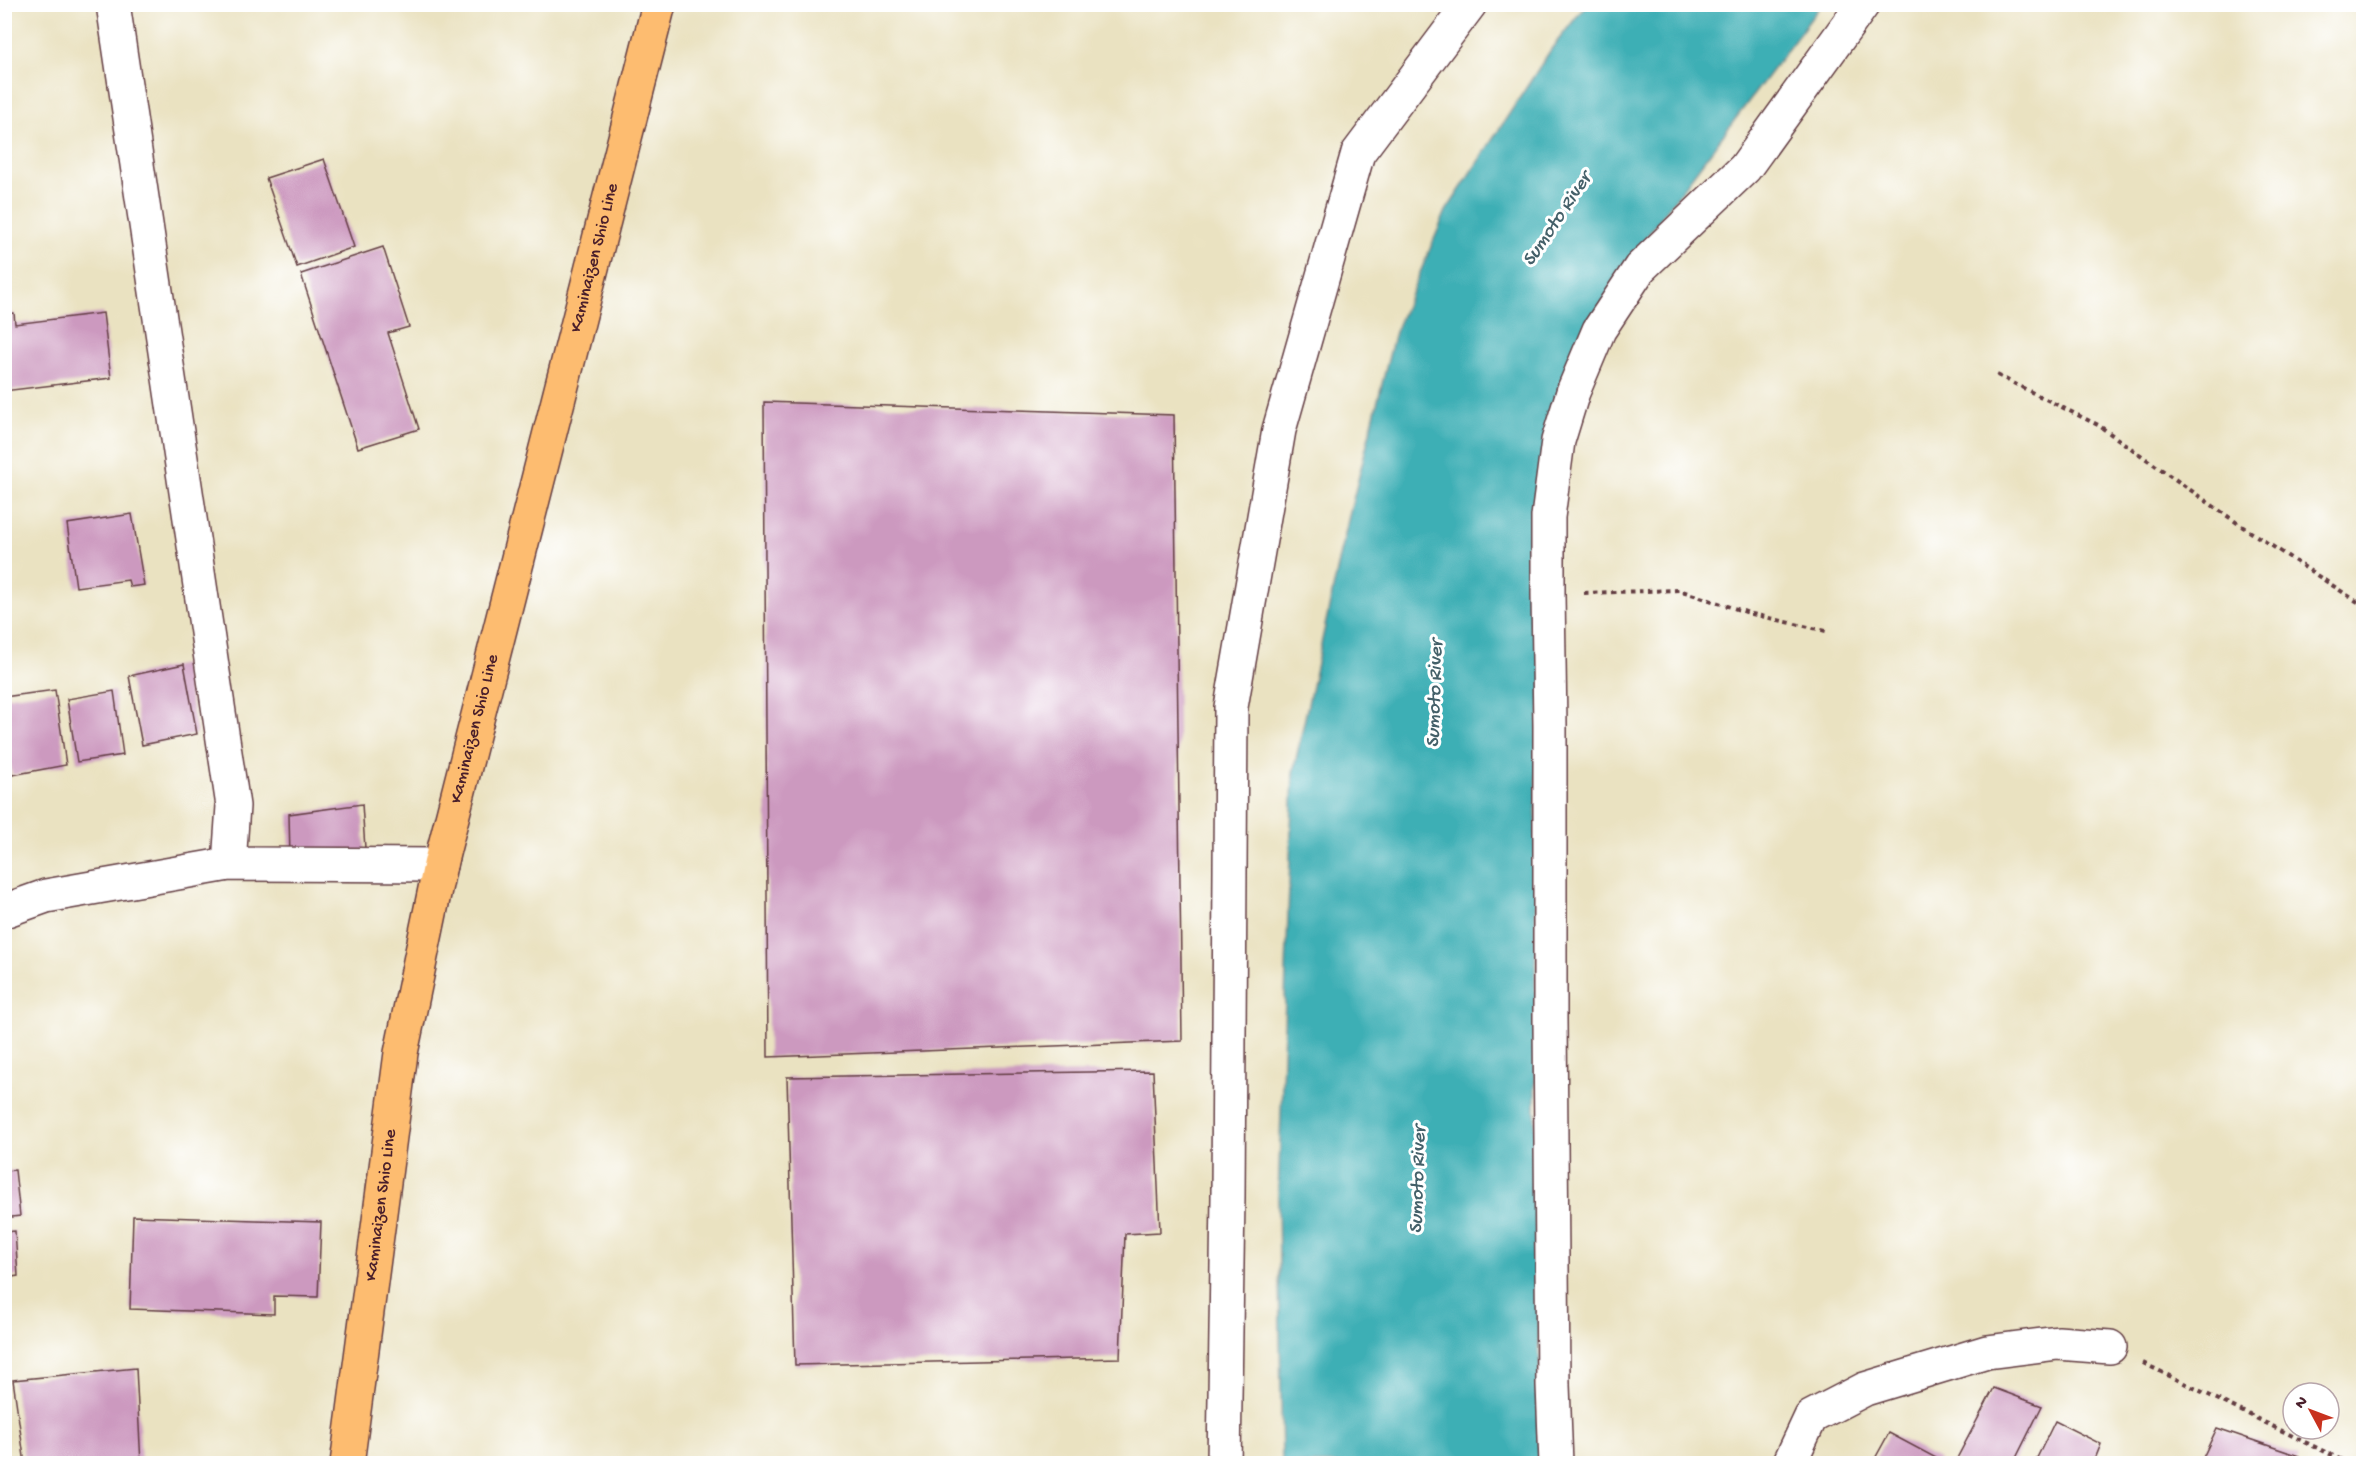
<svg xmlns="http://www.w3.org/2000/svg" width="2368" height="1468" font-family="'Gochi Hand',sans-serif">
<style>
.water{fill:#3dafb5;stroke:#446770;stroke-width:1.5}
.building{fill:#cc99bf}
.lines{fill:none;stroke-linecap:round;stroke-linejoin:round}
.minor-casing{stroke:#623c42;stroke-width:36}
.major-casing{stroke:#623c42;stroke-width:36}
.path{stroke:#623c42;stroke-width:4;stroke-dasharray:4.5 4.5;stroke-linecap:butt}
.minor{stroke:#fff;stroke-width:33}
.major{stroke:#fdbc70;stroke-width:33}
.labels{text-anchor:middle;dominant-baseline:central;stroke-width:6;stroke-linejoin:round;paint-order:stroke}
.street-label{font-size:18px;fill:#4a1f2b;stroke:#fff}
.water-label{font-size:20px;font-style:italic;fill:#446069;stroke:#fff}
</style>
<rect width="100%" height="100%" fill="#fff"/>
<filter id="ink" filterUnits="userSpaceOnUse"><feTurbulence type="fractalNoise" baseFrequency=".0167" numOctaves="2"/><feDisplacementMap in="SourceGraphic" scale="12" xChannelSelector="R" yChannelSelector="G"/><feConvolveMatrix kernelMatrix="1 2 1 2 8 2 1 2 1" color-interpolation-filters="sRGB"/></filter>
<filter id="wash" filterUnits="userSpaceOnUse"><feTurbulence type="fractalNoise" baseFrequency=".008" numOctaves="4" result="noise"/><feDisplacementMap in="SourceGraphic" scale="24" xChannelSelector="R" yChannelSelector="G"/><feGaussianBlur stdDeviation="1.35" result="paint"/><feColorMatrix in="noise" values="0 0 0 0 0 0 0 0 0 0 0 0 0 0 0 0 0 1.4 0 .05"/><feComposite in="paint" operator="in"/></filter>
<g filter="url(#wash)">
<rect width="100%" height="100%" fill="#eae2c1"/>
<path class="water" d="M1586,5H1821L1630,259L1573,359L1536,755L1535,1208L1543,1463L1282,1464L1278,1198L1293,773L1349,516L1395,332L1446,211L1552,48Z"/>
<g id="blocks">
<path class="building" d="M324,159L354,247L297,267L266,178Z
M383,247L409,327L388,333L419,429L358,448L301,274Z
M14,313L15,324L103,313L111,378L4,391V314Z
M764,402L1174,415L1182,1041L768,1057Z
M132,514L144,585L130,587L128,580L76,587L67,524Z
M184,664L197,734L142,745L129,676Z
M55,690L66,765L12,775L4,727V697Z
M114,691L123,755L77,762L67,699Z
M362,804L366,863L290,858L289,814Z
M1153,1071L1160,1232L1125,1234L1120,1358L795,1365L787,1077Z
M15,1170L20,1216L4,1218V1171Z
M133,1216L321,1222L318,1297L274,1296V1314L130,1309Z
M15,1231L18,1276L12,1277V1283L4,1284V1232Z
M136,1368L141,1464H25L13,1380Z
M1994,1388L2042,1406L2013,1464H1954Z
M2055,1421L2101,1444L2093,1464H2034Z
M2217,1428L2299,1456L2296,1464H2200Z
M1889,1433L1938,1459L1936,1464H1872Z"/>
</g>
</g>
<g filter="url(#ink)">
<use href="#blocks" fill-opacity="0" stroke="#623c42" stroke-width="1.5"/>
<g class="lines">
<g class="minor-casing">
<path id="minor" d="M113,4L233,806L229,864
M4,911L46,896L229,864L440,865
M1224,1464L1228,1197L1231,707L1279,430L1358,153L1470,4
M1556,1464L1553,1385L1550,1019V726L1548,594V517L1558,441L1573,392L1599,330L1640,268L1745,168L1863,4
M1789,1464L1811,1417L1865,1389L1987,1352L2058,1343L2110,1347"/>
</g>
<g class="major-casing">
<g id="major">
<path id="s1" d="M347,1464L401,1053L440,865L659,4"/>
</g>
</g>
<path class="path" d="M1997,375L2098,425L2243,527L2364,606
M1584,593L1679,590L1752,614L1826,631
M2143,1363L2350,1464"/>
<use href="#minor" class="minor"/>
<use href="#major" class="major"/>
</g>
</g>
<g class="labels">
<g class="street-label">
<text stroke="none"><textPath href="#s1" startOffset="1233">Kaminaizen Shio Line</textPath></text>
<text stroke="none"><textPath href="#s1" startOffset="747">Kaminaizen Shio Line</textPath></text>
<text stroke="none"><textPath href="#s1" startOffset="261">Kaminaizen Shio Line</textPath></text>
</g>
<g class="water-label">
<text transform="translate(1558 220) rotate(-56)">Sumoto River</text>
<text transform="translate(1436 694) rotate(-88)">Sumoto River</text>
<text transform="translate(1419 1180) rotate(-88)">Sumoto River</text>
</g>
</g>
<rect width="2368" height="1468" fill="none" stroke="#fff" stroke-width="24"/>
<g transform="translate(2311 1411) rotate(311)"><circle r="28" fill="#ffffff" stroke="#b7a5aa" stroke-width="1.5"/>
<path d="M0-4.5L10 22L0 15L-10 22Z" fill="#c8321e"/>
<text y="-9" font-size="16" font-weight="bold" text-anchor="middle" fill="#4a1f2b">N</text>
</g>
</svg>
